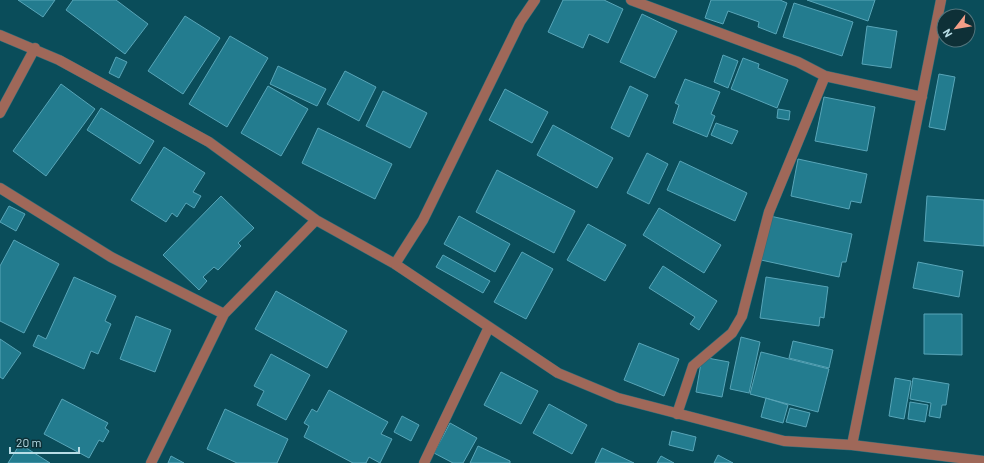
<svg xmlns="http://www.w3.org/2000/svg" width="984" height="463" font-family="Barlow,sans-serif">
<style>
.building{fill:#237c8f;stroke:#58a5b8}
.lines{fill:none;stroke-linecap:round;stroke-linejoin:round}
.minor-casing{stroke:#306d79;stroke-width:11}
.minor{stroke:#9f6859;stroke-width:10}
</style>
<rect width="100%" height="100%" fill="#0a4d5a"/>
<path class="building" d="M18,0H55L43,17Z
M73,0H116L148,24L125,54L66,10Z
M563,0H604L623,9L608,43L589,34L583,48L548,32Z
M711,0H780L787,3L776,34L758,27L759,22L728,11L723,24L705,18Z
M807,0H875L868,21Z
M794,3L853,22L842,56L783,37Z
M642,14L677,31L655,78L620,62Z
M185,16L220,38L183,94L148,71Z
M867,26L897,31L891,68L862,64Z
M230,36L268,58L227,127L189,104Z
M723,55L738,61L728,88L714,82Z
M116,57L127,62L119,78L109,73Z
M743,58L759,64L758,68L788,80L777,108L731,89Z
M278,66L326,89L317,106L270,84Z
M345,71L376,87L359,121L327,104Z
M939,74L955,77L945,130L929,127Z
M685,79L720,92L711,114L715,116L707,137L673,123L679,105L675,103Z
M61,84L95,109L46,176L13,151Z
M268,86L308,109L281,156L241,133Z
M630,86L648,95L629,137L611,128Z
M505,89L548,112L532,143L489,120Z
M383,91L427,113L410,148L366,126Z
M824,97L875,107L867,151L815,141Z
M101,108L154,141L140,164L87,130Z
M778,109L790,111L789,120L777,118Z
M716,123L738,131L732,144L711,135Z
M553,125L613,158L597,188L537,155Z
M318,128L392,164L375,199L302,163Z
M164,147L205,173L193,192L201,196L194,208L186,203L177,217L172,213L166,222L131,200Z
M647,153L668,164L649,204L627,193Z
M798,159L867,174L861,203L851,201L849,209L791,196Z
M680,161L747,193L735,221L667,190Z
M497,170L575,211L554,253L476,212Z
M221,196L254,228L238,243L241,246L218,270L214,267L203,277L207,281L199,290L163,255Z
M927,196L984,200V246L924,241Z
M9,206L25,214L16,231L0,222Z
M659,208L721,245L704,273L643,235Z
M459,216L510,244L495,272L444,244Z
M770,216L852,234L846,262H842L839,277L761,260Z
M588,224L626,245L605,281L567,260Z
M14,240L59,264L24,333L0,321V266Z
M522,252L553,269L526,319L494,302Z
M443,255L490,281L483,293L436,267Z
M918,262L963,271L959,297L913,288Z
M663,266L717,301L699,330L690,324L695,317L649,288Z
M74,277L116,296L105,321L111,324L98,354L91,351L84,369L33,346L38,335L46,339Z
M766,277L828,287L824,318L820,317L819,326L760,318Z
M276,291L347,331L327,368L255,329Z
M924,314H962V355L924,354Z
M136,316L171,330L155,372L120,359Z
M741,337L760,342L749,393L730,389Z
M0,339L21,353L3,379L0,377Z
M793,341L833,350L829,368L789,358Z
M639,343L679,359L664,396L624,380Z
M761,352L829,369L818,412L750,394Z
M271,354L310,375L286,420L257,405L264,391L254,386Z
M702,357L729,362L722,397L696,392Z
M501,372L538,391L521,424L484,405Z
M895,378L911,381L904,419L889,416Z
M913,378L949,384L946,405H942L940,418L929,416L931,403L910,399Z
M329,390L388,422L381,434L392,439L380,463L369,457L366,463H353L304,437L309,426L304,423L312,409L317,412Z
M766,398L788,405L783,423L761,417Z
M62,399L108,423L105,428L109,431L103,442L99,440L89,458L44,434Z
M910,402L928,405L925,422L908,419Z
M549,404L587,425L572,454L533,433Z
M790,408L810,413L806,427L786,422Z
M225,409L288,439L277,463H237L207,449Z
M402,416L419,425L411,441L394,432Z
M450,423L477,438L463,463H453L434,453Z
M672,431L696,437L693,451L669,445Z
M20,444L50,463H8Z
M478,446L510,461V463H470Z
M602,448L634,463H595Z
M718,455L733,463H714Z
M171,456L184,463H168Z
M661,456L674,463H657Z"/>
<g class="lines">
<g class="minor-casing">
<path id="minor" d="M631,0L798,62L825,76L922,97
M0,35L59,60L209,142L316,220L395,264L558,373L618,398L784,441L852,445L984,461
M0,113L35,48
M0,188L111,257L224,314
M395,264L423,220L520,22L535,0
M677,414L693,366L732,333L742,316L769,212L825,76
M852,445L941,0
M151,463L224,314L316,220
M424,463L489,327"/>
</g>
<use href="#minor" class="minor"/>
</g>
<g transform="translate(956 28) rotate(239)"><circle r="19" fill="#0e3037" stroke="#52757d"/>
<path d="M0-3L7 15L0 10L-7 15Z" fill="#f49e87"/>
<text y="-6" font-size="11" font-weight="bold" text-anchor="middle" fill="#b8dde6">N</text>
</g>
<path d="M10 447v6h69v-6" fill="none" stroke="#b8dde6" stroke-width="2"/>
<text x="16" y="447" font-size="12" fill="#b8dde6" stroke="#0e3037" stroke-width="3" paint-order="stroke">20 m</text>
</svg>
